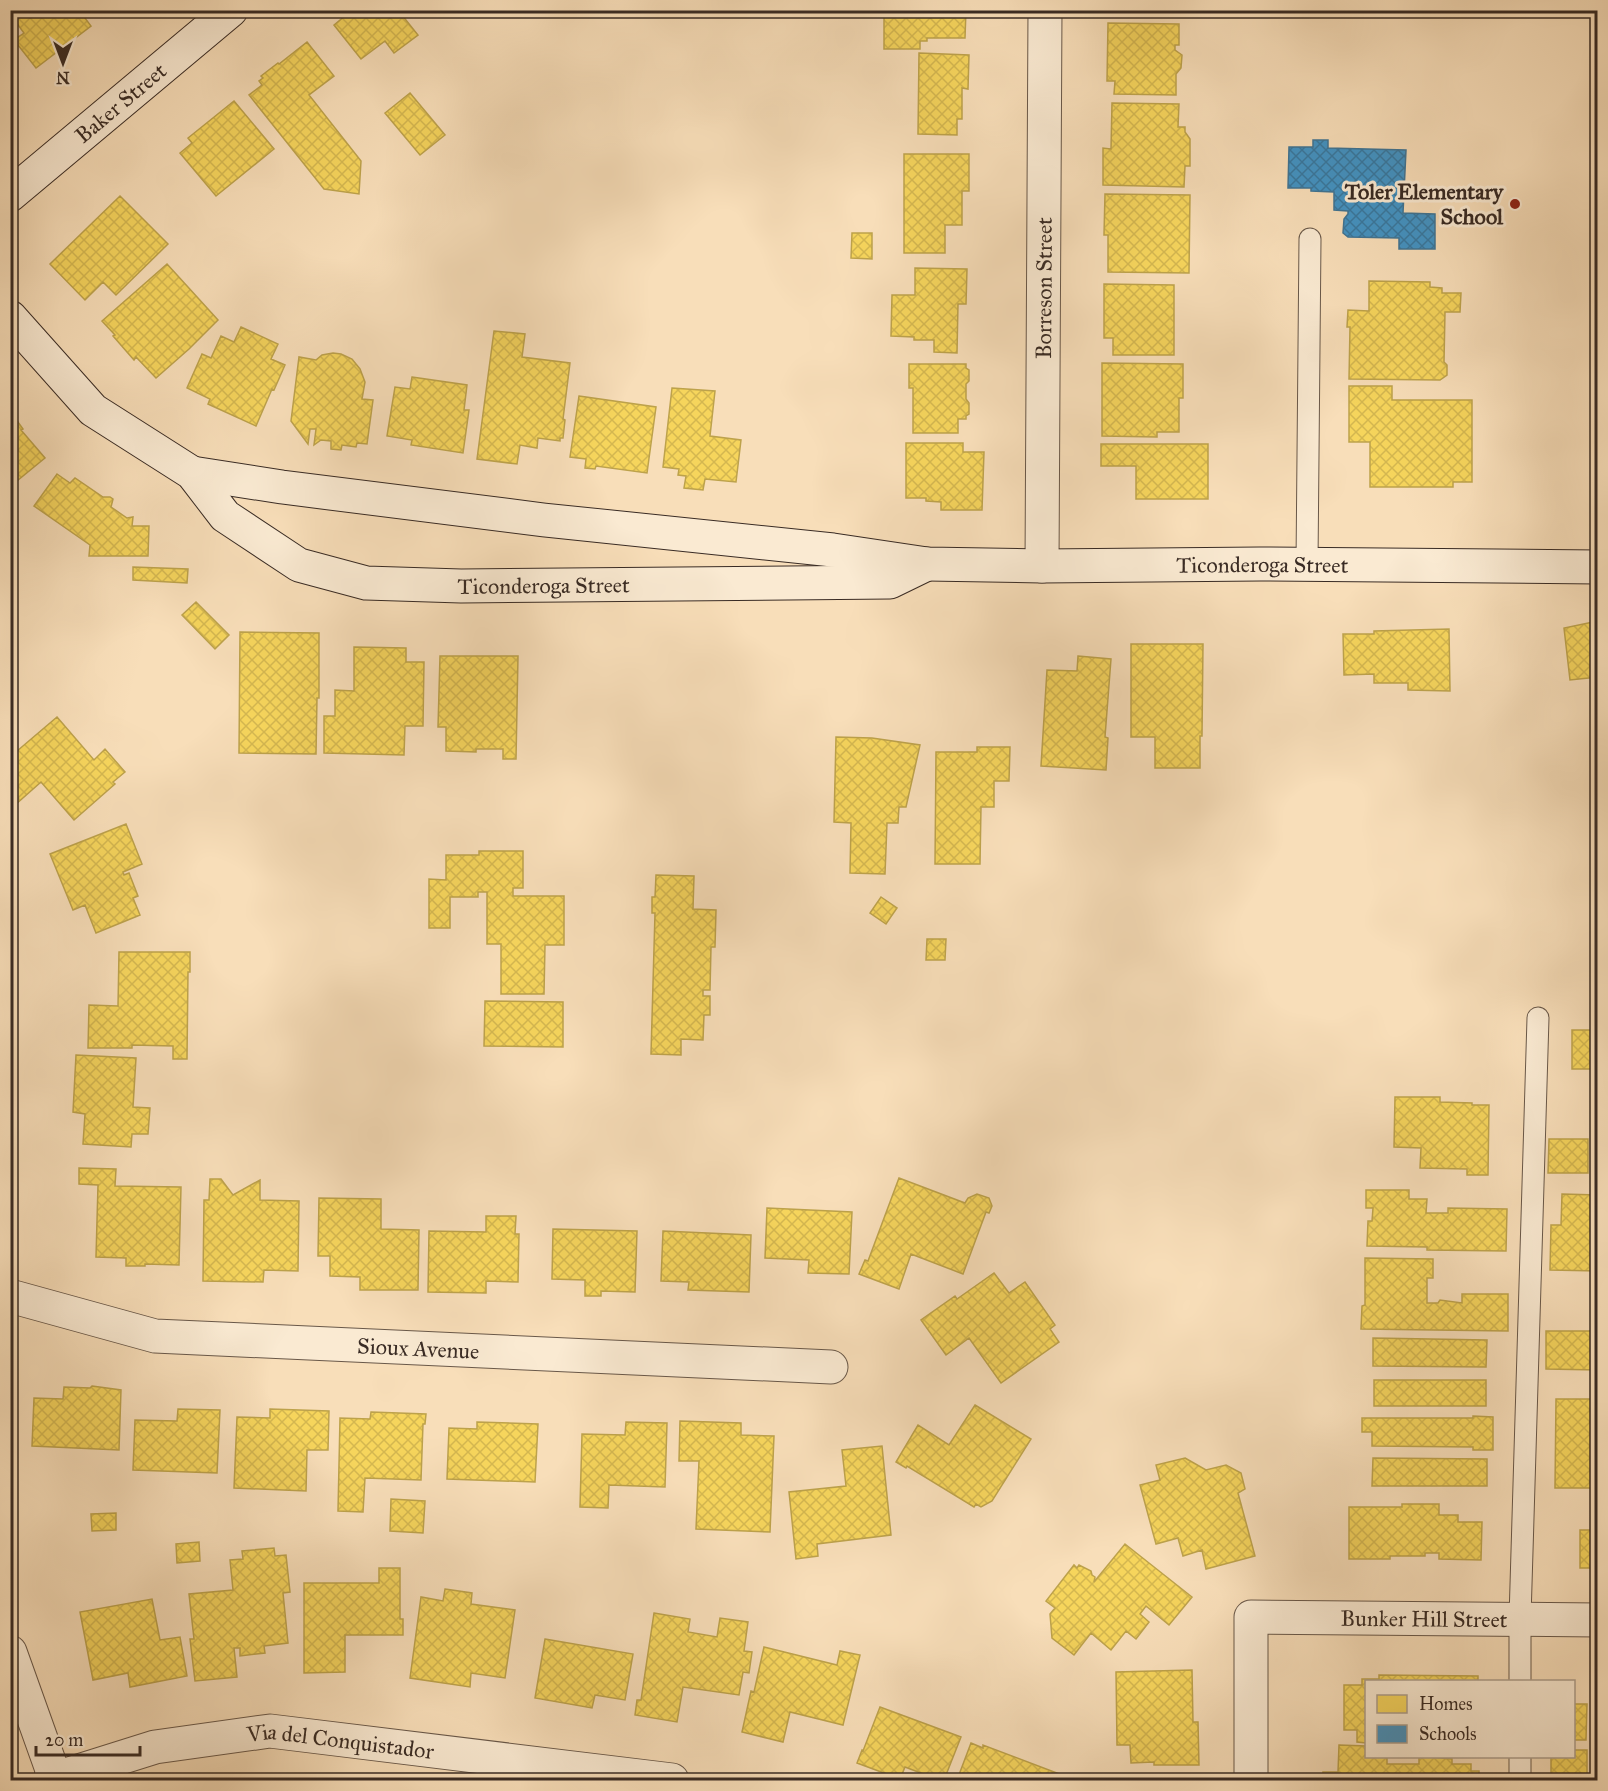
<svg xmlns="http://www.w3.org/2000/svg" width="1608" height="1791" font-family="'IM FELL Great Primer',serif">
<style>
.homes{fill:url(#homes-cross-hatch);stroke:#bda24b;stroke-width:1.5}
.schools{fill:url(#schools-cross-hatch);stroke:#407493;stroke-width:1.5}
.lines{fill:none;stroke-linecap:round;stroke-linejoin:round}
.lane-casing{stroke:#695849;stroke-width:23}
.street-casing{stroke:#695849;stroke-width:35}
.secondary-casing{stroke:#392b24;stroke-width:35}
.lane{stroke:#faead2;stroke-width:21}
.street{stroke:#faead2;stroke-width:33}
.secondary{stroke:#faead2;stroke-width:33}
.poi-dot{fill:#8f2418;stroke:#faead2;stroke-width:2}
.labels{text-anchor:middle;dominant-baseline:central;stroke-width:6;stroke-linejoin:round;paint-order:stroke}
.street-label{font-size:22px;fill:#392b24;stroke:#faead2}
.poi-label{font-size:22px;font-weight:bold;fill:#392b24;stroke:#faead2;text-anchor:end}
</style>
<defs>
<pattern id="homes-cross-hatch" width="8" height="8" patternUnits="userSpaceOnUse" patternTransform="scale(1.5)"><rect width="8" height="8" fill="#f6d55c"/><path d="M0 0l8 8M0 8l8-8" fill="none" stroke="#d4b750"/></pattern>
<pattern id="schools-cross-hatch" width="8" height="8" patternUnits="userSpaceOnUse" patternTransform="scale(1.5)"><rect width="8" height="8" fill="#4393c3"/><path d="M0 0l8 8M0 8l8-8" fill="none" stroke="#39789e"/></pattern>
</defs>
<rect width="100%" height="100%" fill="#f8deb9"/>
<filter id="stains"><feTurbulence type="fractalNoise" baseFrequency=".00333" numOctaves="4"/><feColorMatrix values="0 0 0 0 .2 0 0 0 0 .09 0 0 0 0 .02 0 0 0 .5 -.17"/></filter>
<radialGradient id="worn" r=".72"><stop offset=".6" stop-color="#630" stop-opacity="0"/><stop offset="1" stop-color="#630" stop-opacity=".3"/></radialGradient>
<path class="homes" d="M10,10H79L91,26L36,68L14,40L24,33L10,14Z
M352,10H398L418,35L394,53L385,41L361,59L334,25Z
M884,10H966L965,38H927V41H920V49H884Z
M1108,23L1179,24V45H1175V50L1182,55L1181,68L1176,74V95L1114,94L1115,81H1107Z
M307,42L334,76L309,95L361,161L359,194L324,189L249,95L262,85L259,81L263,78L261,76L278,63L279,64Z
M919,53L969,55L968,89L962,88V119H957V135L918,134Z
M410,93L445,135L420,155L385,113Z
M234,101L274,149L216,196L180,153L192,143L188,138Z
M1112,103L1179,104L1178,127H1185V132L1190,139V166H1185L1184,187L1103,185V148L1111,149Z
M904,154H969V191H962V225H945V253H904Z
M1105,194L1190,195L1189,273L1108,272V235H1104Z
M120,196L168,244L116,295L103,282L85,300L50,264Z
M852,233H872V259L851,258Z
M167,264L218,320L189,349L156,378L136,357L134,360L113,336L115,335L102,321Z
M915,268L967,269L966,304H958L957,353L934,352V340H914V337L891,336L892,295H915Z
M1369,281L1430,282V287L1442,288V293H1461L1460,312H1445L1444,362L1447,365V375L1440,380L1349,379L1350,327H1347L1348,310L1369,311Z
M1104,284L1174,285V355H1113V338H1104Z
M241,327L278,344L271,359L285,365L274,390L272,389L256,426L208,404L210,399L187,388L202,354L211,358L221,336L234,342Z
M494,331L525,334L522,357L570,363L563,419L565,420L563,438H560V441L538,438L537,448L520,445L517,464L477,459Z
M333,353L341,354L352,359L360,369L365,382L362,399L373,400L367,444L357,443L356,447L342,445L341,450L331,449V441L321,440L314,445L316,429H310L308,444L291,421L299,357L316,360L322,355Z
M1102,363L1183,364V398H1179V432H1157V437L1102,436Z
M909,364H966V368L969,370V381L966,384V399L969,403V414L966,416V419H958V433H913V388H909Z
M412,377L467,385L464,410H469L463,453L411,445L412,440L387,436L395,387L410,389Z
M1349,386H1392V400H1472V482H1453V487H1370V442H1349Z
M672,388L715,391L710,436L741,440L736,482L705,479L703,490L684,488L686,476L678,475L679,469L663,467Z
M579,396L656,407L647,473L596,466L595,469L585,468L586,459L570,457Z
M10,419L16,425L18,422L23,429L21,430L45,458L12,485L10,483Z
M906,443H963V452H984L982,510H941V502L926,501V498H906Z
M1101,444H1208V499H1136V466H1101Z
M57,474L70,483L75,478L103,497H110L113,499L111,507L127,518L133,517L132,526H149L148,556H89L90,545L34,506Z
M133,567L188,569L187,583L133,580Z
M196,602L229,635L215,649L182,615Z
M1598,621V677L1570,680L1564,628Z
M1449,629L1450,691L1408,690V683H1374V674L1344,675L1343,634H1374V631Z
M240,632L319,633V698H317L316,754L239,753Z
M1131,644H1203L1202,736H1200V768H1155V737H1131Z
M354,647L406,648V662H424L423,726H405L404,755L324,753V716H335V690L354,691Z
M440,656H518L516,759H503V749H476V752L446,751V727H438Z
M1078,656L1111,659L1105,737L1108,738L1106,770L1041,766L1047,670L1077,671Z
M57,717L94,760L105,749L125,772L113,782L115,784L74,820L41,782L15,805L10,800V757Z
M836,737L872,738L920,745L906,807H899L898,823H887L885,874L850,873L851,823L834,822Z
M977,747H1010L1009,781H994V807H981L980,864H935L936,752H977Z
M126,824L142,864L123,872L124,875L129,873L138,896L133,898L140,915L96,933L85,905L73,910L50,854Z
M479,851H523V888H513V896H564V945H545L544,994H501V944H487V892H478V897H450V928H429V879L446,880V855H479Z
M656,875L694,876L693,909L716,910L715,947H711L710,990H703V996H710V1015H704L703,1040L681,1039V1055L651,1054L655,913H652V897H655Z
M881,897L897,908L886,924L870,913Z
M927,939H946L945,960H926Z
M119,952H190V972H188L187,1059H173V1046L132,1045V1048H88L89,1005L118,1006Z
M485,1001L563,1002V1047L484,1046Z
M1572,1030H1598V1069H1572Z
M76,1055L136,1058L133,1107L150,1108L148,1134H132L131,1147L83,1144L85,1114L73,1112Z
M1395,1097H1440V1102L1472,1103V1105H1489L1488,1175H1467V1169L1420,1168L1421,1148L1394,1147Z
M1549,1139H1588V1173H1548Z
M79,1168L116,1169L115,1186L181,1187L179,1265L145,1264V1266H126V1258L96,1257L98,1185L79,1184Z
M899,1178L965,1203L968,1198L977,1194L989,1198L992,1206L989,1213L986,1212L963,1274L911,1254L899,1289L859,1274L865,1260L868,1261Z
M210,1179H221L233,1195L260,1180V1200L299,1201L298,1271L264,1270L263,1282L203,1281L204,1200H209Z
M1366,1190H1409V1199H1427L1426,1213H1448V1208L1507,1209L1506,1251L1427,1250V1247L1367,1246L1368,1221H1372L1373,1208H1366Z
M1562,1194L1598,1195V1271L1550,1270L1551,1225H1561Z
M319,1198L381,1199V1229L419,1230L418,1290H360V1277L330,1276V1256H318Z
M767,1208L852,1212L849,1274L808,1273L809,1260L765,1258Z
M486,1216H516L515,1234H519L518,1282L486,1281V1293L428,1292L429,1231L486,1232Z
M553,1229L637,1231L635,1292L601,1291V1296H585V1280L552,1279Z
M663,1231L751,1235L749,1292L688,1290L689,1282L661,1281Z
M1365,1258L1433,1259V1278H1427V1303H1438L1440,1300L1462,1303V1294H1508V1331L1361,1329L1362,1306L1365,1305Z
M994,1273L1009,1293L1025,1282L1055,1325L1050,1329L1059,1342L1001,1383L969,1338L946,1355L921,1320L955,1296L957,1299Z
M1546,1331H1598V1370L1546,1369Z
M1373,1338L1487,1340L1486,1367L1373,1366Z
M1374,1380H1486V1406H1374Z
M92,1386L121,1390L119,1450L32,1446L34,1398L63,1399L64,1387L90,1388Z
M1556,1399H1598V1488H1555Z
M975,1405L1031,1439L992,1501L981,1507L976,1504L974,1507L907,1466L906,1468L896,1462L918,1425L949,1445Z
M178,1409L220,1410L217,1473L133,1470L135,1420L177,1421Z
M270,1409L329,1411L328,1450H307L306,1491L234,1488L237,1417L270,1418Z
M371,1412L426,1414L425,1424H423L421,1480L365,1478L363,1512L338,1511L340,1418L370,1419Z
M1473,1416L1493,1417V1450H1473V1447L1372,1446V1432H1362V1418H1473Z
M680,1421L741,1423V1435L774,1436L770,1532L696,1529L699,1461H679Z
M477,1422L538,1424L535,1482L447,1479L449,1428L477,1429Z
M626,1422L667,1423L665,1487L609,1485L608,1508L580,1507L582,1434L625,1435Z
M882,1446L891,1535L817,1544L818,1556L796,1559L789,1492L846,1486L842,1450Z
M1185,1458L1206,1470L1226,1465L1241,1473L1245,1489L1238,1493L1255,1556L1206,1569L1202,1550L1183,1556L1178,1538L1156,1544L1140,1485L1160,1480L1156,1465Z
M1373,1458L1487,1459V1486H1372Z
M391,1499L425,1501L423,1533L390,1531Z
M1402,1504H1439V1515H1458V1522H1482L1481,1560L1439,1559V1553H1425V1556H1390V1559H1349V1507H1402Z
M116,1513V1530L92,1531L91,1514Z
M1580,1530H1598V1568H1580Z
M199,1542L200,1561L177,1563L176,1544Z
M1125,1544L1192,1597L1169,1625L1146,1606L1140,1614L1149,1622L1136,1639L1126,1631L1111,1650L1091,1633L1074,1655L1052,1638L1050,1614L1055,1608L1046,1601L1074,1565L1077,1568L1079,1565L1091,1571L1092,1575L1095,1577L1094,1582Z
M274,1548L275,1556L286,1555L290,1592L283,1593L288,1643L264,1646L265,1653L240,1656V1648H234L237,1677L195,1681L190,1639H194L189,1594L233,1590L230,1560L243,1559L242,1551Z
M379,1568H400V1619H403V1635H345V1672L304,1673V1583H379Z
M445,1589L472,1593L471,1604L515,1610L505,1678L471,1673L470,1687L410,1678L421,1597L443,1601Z
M152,1599L160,1640L180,1637L187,1676L130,1687L128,1673L93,1680L80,1612Z
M654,1613L690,1619L688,1632L717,1637L720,1618L748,1622L744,1651L752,1652L749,1673L743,1672L739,1695L683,1687L677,1722L635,1715L637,1700H641Z
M545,1639L633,1654L625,1700L595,1695L592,1708L535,1698Z
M764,1647L837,1665L840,1651L860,1655L843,1725L790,1712L783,1742L742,1732L751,1691L754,1692Z
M1192,1670L1193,1722H1198L1199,1765H1154V1762L1131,1763L1130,1745H1117L1116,1672Z
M1379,1675L1478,1676V1682H1366V1743L1357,1742V1730H1344V1685H1362V1679H1379Z
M1574,1704H1587L1586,1740H1574Z
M880,1707L961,1737L944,1780H939L905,1767L900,1779L857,1763L862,1750L863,1751Z
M971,1743L983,1748V1745L1062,1775L1060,1780H957Z
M1339,1745L1366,1746V1756H1387V1764H1419V1756L1452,1759V1764H1471V1771H1479V1780H1323V1772H1338Z
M1574,1750H1587V1776H1551V1756H1574Z"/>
<path class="schools" d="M1313,140H1328V148L1406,150L1403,213L1435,214V249H1399V238L1348,237L1343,233L1344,219L1348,214V211L1334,210V192L1311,191V188H1288L1289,147H1313Z"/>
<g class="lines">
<g class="lane-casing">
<path id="lane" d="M1307,564L1310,239
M1520,1682V1618L1538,1018
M1520,1780V1756"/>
</g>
<g class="street-casing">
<g id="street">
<path id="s1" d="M1042,566L1045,10"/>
<path id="s2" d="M10,1296L155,1336L831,1367"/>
<path d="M10,1652L55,1778"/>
<path id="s3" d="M50,1780L155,1747L270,1731L672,1780"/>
<path id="s4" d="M1251,1780V1617L1598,1620"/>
</g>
</g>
<g class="secondary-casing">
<g id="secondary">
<path id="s5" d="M10,195L231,10"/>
<path id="s6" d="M10,317L93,410L192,473L225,516L299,565L366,583L461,586L890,582L927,564"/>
<path id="s7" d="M192,473L282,487L544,520L833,550L927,564L1042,566L1260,564L1598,567"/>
</g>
</g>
<use href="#lane" class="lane"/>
<use href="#street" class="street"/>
<use href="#secondary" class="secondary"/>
</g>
<circle class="poi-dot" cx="1515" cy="204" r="6"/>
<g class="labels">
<g class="street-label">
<text stroke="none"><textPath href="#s5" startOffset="144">Baker Street</textPath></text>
<text stroke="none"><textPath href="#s1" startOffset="278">Borreson Street</textPath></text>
<text stroke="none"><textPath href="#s7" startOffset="1076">Ticonderoga Street</textPath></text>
<text stroke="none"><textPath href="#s6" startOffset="632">Ticonderoga Street</textPath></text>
<text stroke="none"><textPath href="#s2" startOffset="414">Sioux Avenue</textPath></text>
<text stroke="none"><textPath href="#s4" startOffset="336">Bunker Hill Street</textPath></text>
<text stroke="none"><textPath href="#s3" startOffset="297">Via del Conquistador</textPath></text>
</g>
<g class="poi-label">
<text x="1503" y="191">Toler Elementary<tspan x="1503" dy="25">School</tspan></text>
</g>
</g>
<rect width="1608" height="1791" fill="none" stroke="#f8deb9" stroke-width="36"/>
<rect x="12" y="12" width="1584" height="1767" fill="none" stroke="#392b24" stroke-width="3"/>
<rect x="18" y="18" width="1572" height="1755" fill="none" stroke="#392b24" stroke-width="1.5"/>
<rect x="1365" y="1680" width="210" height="78" fill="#faead2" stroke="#ad9e8c" stroke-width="1.5"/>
<rect x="1377" y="1695" width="30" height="18" fill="#f6d55c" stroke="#ad9e8c" stroke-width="1.5"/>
<text x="1419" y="1710" font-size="18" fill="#392b24">Homes</text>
<rect x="1377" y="1725" width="30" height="18" fill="#4393c3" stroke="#ad9e8c" stroke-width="1.5"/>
<text x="1419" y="1740" font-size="18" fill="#392b24">Schools</text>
<g transform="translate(63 63) rotate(180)" stroke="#faead2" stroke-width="4.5" paint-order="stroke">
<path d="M0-4.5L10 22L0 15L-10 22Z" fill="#392b24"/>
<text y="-9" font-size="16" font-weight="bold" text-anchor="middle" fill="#392b24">N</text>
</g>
<path d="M36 1746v9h104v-9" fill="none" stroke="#392b24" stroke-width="3"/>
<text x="45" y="1746" font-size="18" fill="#392b24" stroke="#faead2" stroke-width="4.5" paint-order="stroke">20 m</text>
<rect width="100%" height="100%" filter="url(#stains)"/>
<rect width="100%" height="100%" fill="url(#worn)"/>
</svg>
